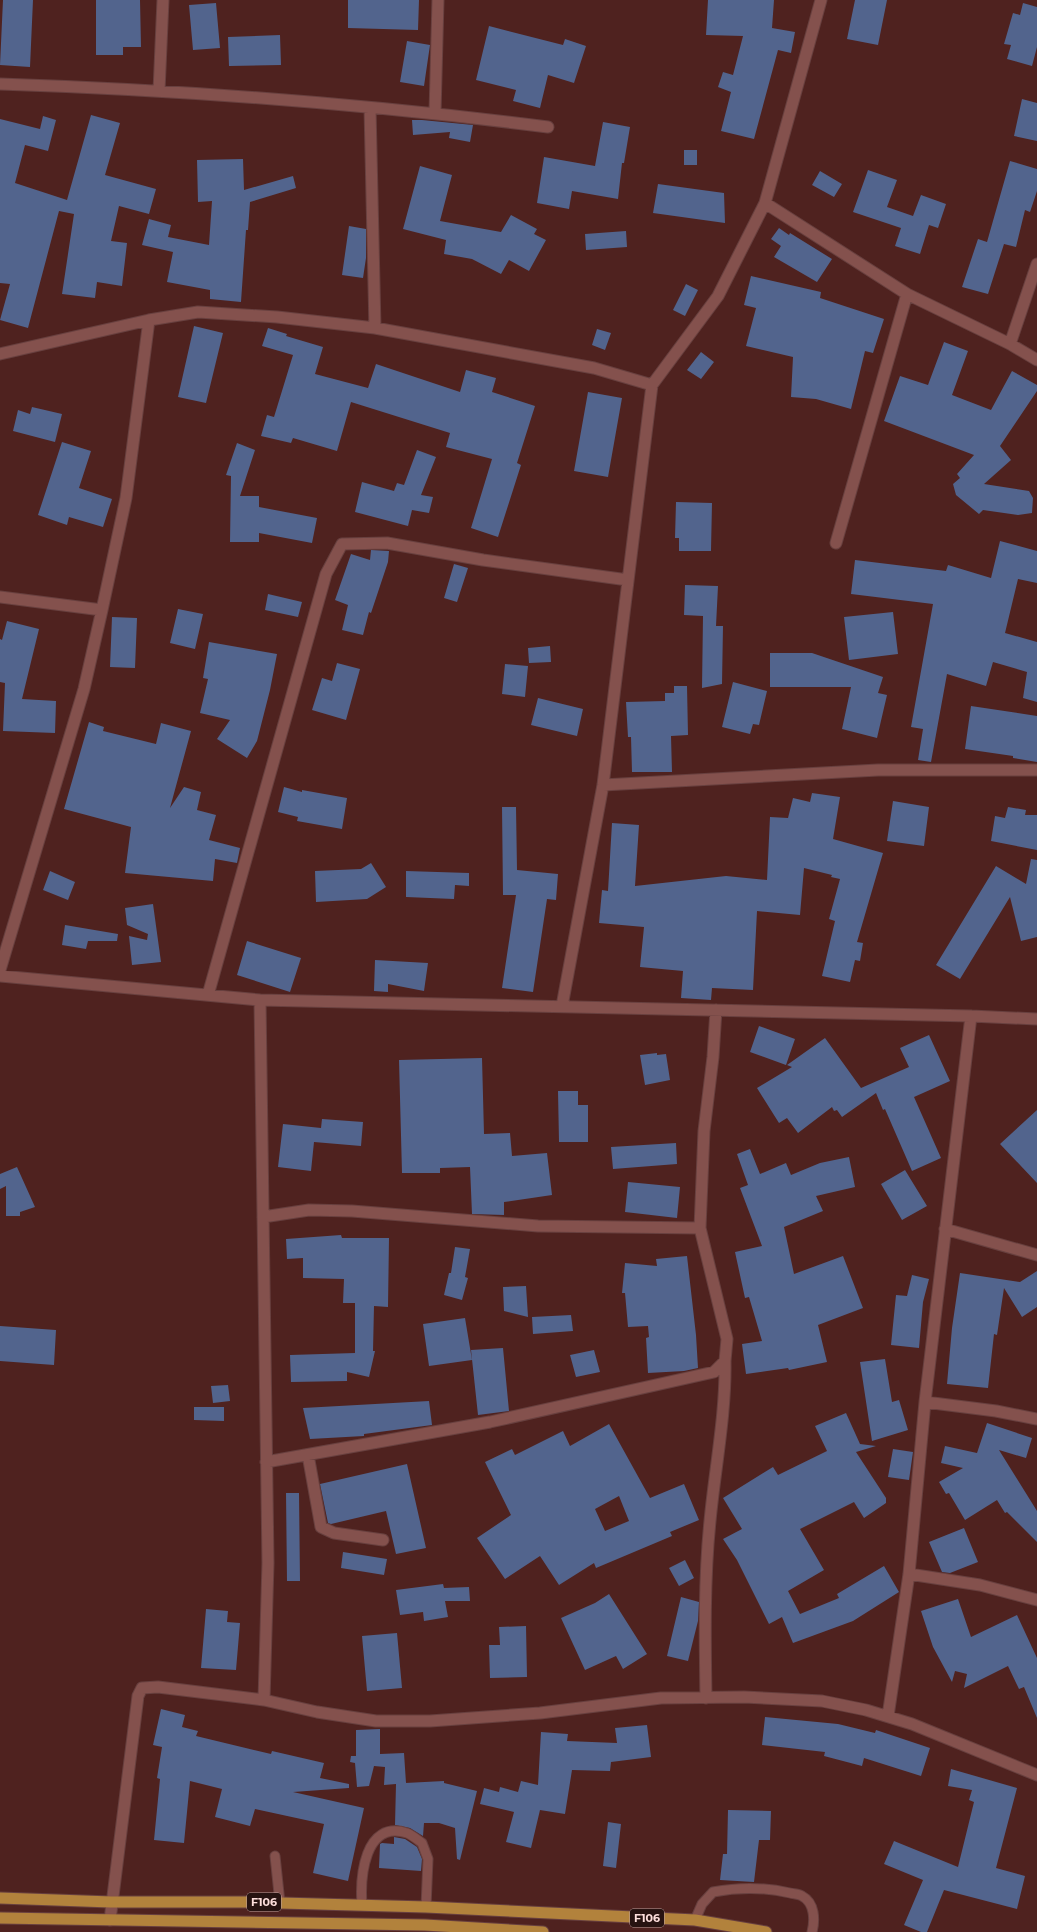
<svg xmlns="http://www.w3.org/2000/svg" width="1037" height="1932" font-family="Montserrat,sans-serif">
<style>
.building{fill:#52648d;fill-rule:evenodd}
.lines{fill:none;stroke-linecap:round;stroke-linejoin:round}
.service-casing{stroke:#68403f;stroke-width:11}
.minor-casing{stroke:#68403f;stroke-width:13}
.primary-casing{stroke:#68403f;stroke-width:13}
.service{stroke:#84514d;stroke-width:9}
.minor{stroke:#84514d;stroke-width:11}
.primary{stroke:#b2823c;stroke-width:11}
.labels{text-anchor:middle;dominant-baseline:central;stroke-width:4;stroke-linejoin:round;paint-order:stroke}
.shield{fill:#271311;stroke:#bda19e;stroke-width:1}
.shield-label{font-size:11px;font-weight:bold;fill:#fddedb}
</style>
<rect width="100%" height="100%" fill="#4f221f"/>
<path class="building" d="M3,0H33L30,67L0,65Z
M96,0H140L141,47H123V55H96Z
M348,0H419L418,30L348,28Z
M708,0H774L772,28L795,32L791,53L778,50L754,139L721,131L731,92L718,87L723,72L733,75L743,36L706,35Z
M855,0H887L878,45L847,39Z
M216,3L220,48L193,50L189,5Z
M1023,3L1037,7V47L1032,66L1007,59L1011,45L1004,44L1013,13L1020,15Z
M489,26L563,45L565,39L586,46L574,83L548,75L540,108L513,101L516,90L476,80Z
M280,35L281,65L229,66L228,37Z
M407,41L430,45L424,86L400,82Z
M1022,99L1037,103V141L1014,136Z
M91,115L120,123L105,175L156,189L149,214L119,206L111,241L127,243L122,286L97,282L95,298L62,294L74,214L59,211L28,328L0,320L10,284L0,283V119L40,129L43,116L56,120L48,151L25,145L15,183L67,200Z
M412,120H422L473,125L470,142L449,138L450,132L413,135Z
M603,122L630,127L624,163H622L618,199L572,191L569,209L537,203L544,157L595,166Z
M684,150H697V165H684Z
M243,159L244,190L293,176L296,188L250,202L248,230H246L241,302L210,299V290L167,282L173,252L142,245L149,219L171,225L168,237L209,245L212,201L198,202L197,160Z
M1010,161L1037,169V191L1030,212L1025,210L1016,247L1004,244L988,294L962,287L978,239L987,242Z
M420,166L452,175L440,221L501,232L511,215L537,229L534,234L546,240L529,271L509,260L501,274L472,259L444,254L446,240L403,229Z
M868,170L897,180L887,207L913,216L921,195L946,204L938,228L929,225L920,254L895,246L901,228L853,212Z
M820,171L842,184L834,197L812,185Z
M658,184L724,193L725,223L653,213Z
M349,226L366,229V258L363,278L342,275Z
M779,228L789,235L790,233L832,259L817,282L774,257L781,246L771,239Z
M626,231L627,247L586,250L585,234Z
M751,276L821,292L820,298L884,319L873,353L865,351L851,409L816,399L791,397L793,357L746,346L756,308L744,305Z
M686,284L698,290L685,316L673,310Z
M194,326L223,333L206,403L178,397Z
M268,328L287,334L286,336L323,347L315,374L368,388L376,364L460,392L466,370L496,378L492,392L535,406L517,463L521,465L498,537L471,528L492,459L446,447L450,433L351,402L337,451L293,438L291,443L261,436L267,415L274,417L293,355L262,346Z
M597,329L611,333L605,350L592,345Z
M944,342L968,351L952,395L991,410L1012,371L1037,385V391L1000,446L1011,460L984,484L1029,491L1033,498L1032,513L1018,515L983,510L979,514L956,495L953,484L960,478L957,474L974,455L884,421L900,376L928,385Z
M701,352L714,362L701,379L687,370Z
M588,392L622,398L608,477L574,471Z
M32,407L62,414L55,442L13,431L18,410L30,414Z
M62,442L91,451L79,488L112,499L103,527L69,517L67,525L38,515Z
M237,443L255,450L240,496H259V507L317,518L312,543L259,533V542H230L231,476L226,475Z
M417,450L436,457L421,495L433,497L429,513L412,510L408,526L355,512L362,482L394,491L397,483L404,485Z
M676,502L712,503L711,551H679V538H675Z
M1000,541L1037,551V583L1018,579L1005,633L1037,642V702L1023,698L1027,672L993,662L986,686L947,674L931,762L918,760L923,729L911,727L933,604L851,594L855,560L946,571L948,565L991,578Z
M371,550L389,551L388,562L371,613L369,612L363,635L342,630L348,605L335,600L351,554L370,560Z
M454,564L468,568L457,602L444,598Z
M685,585L718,586L716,626H723L722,684L702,688L703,616L684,615Z
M268,594L302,602L298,617L265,610Z
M178,609L203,614L195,649L170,643Z
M893,612L898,654L849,660L844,617Z
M112,617L137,618L135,668L110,667Z
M7,621L39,629L22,699L56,701L55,733L3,731L5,683L0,682V639L2,640Z
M209,642L277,654L270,690L257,741L247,758L217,739L230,720L200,713L208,679L203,678Z
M550,646L551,662L529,663L528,648Z
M770,653H812L883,677L878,693L887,695L877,738L842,729L851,687H770Z
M337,663L360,669L346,720L312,710L322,678L332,681Z
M505,664L528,666L525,697L502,694Z
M733,682L767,691L759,725L753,724L750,734L722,727Z
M674,686H687L688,735L671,736L672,772H632L631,737H628L626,702L665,701V693H674Z
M538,698L583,709L577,736L531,725Z
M971,706L1037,716V762L1013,758V756L965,749Z
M89,722L104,727L103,731L156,744L161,723L191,731L170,808L184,787L201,792L197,810L216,815L209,840L240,848L237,863L215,859L213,881L125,873L131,827L64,809Z
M284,787L302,792V790L347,798L342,829L297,821L298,817L278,812Z
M812,793L840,797L833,839L883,853L857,942L863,943L860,961L855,960L850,982L822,976L835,921L829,919L840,879L831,877L832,875L804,868L800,915L757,911L753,990L712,988L711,1000L681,998L683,971L640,967L644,927L599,923L602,890L608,891L612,823L639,825L635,886L726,876L767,880L770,817L788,818L793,798L810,802Z
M893,801L929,807L924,846L887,841Z
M502,807H516L517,870L558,874L556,900L547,899L533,992L502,988L516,895H503Z
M1008,807L1026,810L1025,815H1037V850L991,841L995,816L1005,818Z
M1031,859L1037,860V937L1021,941L1010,897L960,979L936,965L996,866L1026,884Z
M371,863L386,887L367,899L316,902L315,871L361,869Z
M50,871L75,882L68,900L43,890Z
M406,871L469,873V886L455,885L454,899L406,897Z
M153,904L161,962L132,965L129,936L147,940L148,934L127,925L125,908Z
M65,925L118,934L117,941H88L86,949L62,945Z
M247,941L301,958L290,992L237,975Z
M375,960L428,963L424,991L388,984V992L374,991Z
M759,1026L795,1039L786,1065L750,1052Z
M929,1035L950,1081L914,1097L941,1158L912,1171L885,1109L883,1110L876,1093L842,1117L837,1110L834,1111L832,1107L798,1133L787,1118L779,1123L757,1088L792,1067L787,1065L825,1038L861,1088L909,1067L900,1048Z
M657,1053V1055L666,1054L670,1080L645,1085L640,1055Z
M482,1058L484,1134L510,1133L512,1156L547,1153L552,1195L504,1202V1215L472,1214L470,1167L440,1168V1173H402L399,1060Z
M558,1091H578V1105H588V1142H559Z
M1037,1110V1183L1000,1144Z
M322,1119L363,1122L361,1146L314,1142L311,1171L278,1167L283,1124L321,1128Z
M676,1143L677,1164L613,1169L611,1147Z
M750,1149L760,1174L786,1163L791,1175L820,1163L849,1157L855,1187L816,1196L823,1211L784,1227L794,1274L843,1256L863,1308L818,1325L827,1362L789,1370L788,1368L746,1374L742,1344L762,1341L749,1297L745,1298L735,1252L762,1246L740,1188L748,1185L737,1154Z
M17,1167L35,1207L20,1212V1216H6V1186L0,1189V1174Z
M905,1170L927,1206L902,1220L881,1184Z
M628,1182L680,1187L677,1218L625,1212Z
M341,1235L342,1238H389L388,1307L374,1306L373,1351H375L369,1377L347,1372V1381L291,1382L290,1355L355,1353V1303H343L344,1279L303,1278V1258L287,1259L286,1239Z
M455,1247L470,1249L465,1277L468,1278L462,1300L444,1295L449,1273H451Z
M687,1256L696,1335L698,1368L684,1371L648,1373L646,1338L649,1337L648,1326L628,1327L625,1293H622L625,1263L657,1266L656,1259Z
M1037,1271V1307L1022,1317L1004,1288L997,1335L994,1334L988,1388L947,1384L952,1328L960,1273L1020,1282Z
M912,1275L929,1279L923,1302L919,1348L891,1345L896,1295L907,1296Z
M526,1286L528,1317L504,1311L503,1287Z
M571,1315L573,1331L533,1334L532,1317Z
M465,1318L472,1360L429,1366L423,1324Z
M0,1326L56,1330L54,1365L0,1361Z
M503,1348L509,1411L478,1415L471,1350Z
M594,1350L600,1372L576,1377L570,1355Z
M885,1359L892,1402L899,1400L908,1430L872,1441L860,1362Z
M228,1385L230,1401L213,1403L211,1386Z
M429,1401L432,1425L364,1434V1436L310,1439L303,1408Z
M194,1407H224V1421L194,1420Z
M846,1413L860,1444L876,1446L856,1452L886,1498V1503L864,1518L854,1502L800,1529L824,1570L788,1591L800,1614L839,1598L837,1594L884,1566L899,1592L853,1621L793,1643L782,1617L769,1624L737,1560L723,1539L742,1529L723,1498L773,1467L778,1475L827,1451L815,1426Z
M987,1423L1032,1438L1026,1458L999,1450L1037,1511V1542L1007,1512L1005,1513L997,1500L965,1520L949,1493L946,1494L939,1482L963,1468L941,1463L945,1446L977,1453Z
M609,1424L650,1498L684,1484L699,1520L670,1532L672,1536L596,1568L594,1563L559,1585L540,1556L505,1579L477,1538L511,1515L485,1462L512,1449L515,1455L563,1431L570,1446ZM619,1496L629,1521L605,1531L595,1509Z
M893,1449L913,1452L909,1480L888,1477Z
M407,1464L426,1548L396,1554L386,1511L331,1524L328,1523L320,1484Z
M286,1493H299L300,1581H287Z
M964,1528L978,1562L950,1573L942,1572L929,1542Z
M343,1552L387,1559L384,1575L341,1568Z
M685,1560L694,1578L679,1586L669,1568Z
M443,1584L444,1588L469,1587L470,1601H445L448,1617L424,1621L423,1612L400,1615L396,1590Z
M609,1594L647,1654L623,1669L616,1656L585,1670L561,1618L595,1603Z
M681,1597L699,1602L698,1621L688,1661L667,1656Z
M958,1599L971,1637L1017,1615L1037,1658V1718L1024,1687L1019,1689L1008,1666L964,1688L967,1674L955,1671L952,1682L933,1647L921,1611Z
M206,1609L228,1611L227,1622L240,1623L236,1670L201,1668Z
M526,1626L527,1677L490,1678L489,1645H500L499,1627Z
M397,1633L402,1688L367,1691L362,1636Z
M161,1709L185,1715L182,1727L198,1731L196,1736L271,1754L272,1751L324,1763L320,1778L349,1784V1788L293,1792L364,1808L348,1881L313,1873L324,1824L255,1809L250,1826L215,1817L222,1789L190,1781L184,1843L154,1840L160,1779L157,1778L162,1747L153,1745Z
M765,1717L838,1724L875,1733L876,1730L930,1748L921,1776L864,1758L862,1766L824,1756L825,1752L762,1745Z
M647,1725L651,1757L611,1762L610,1771L572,1770L565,1814L540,1810L531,1848L506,1842L514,1812L480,1804L484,1788L499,1792L500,1787L518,1792L521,1781L538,1785L541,1732L568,1734L567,1741L617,1743L615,1728Z
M380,1729V1754L404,1753L406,1783H405L444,1781V1783L477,1791L460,1860L457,1859L455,1828L439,1823H424L423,1836L410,1828L395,1825L396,1784L384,1785L385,1767L374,1766L369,1786L357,1787L355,1763L350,1762L351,1756H356V1730Z
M951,1769L1017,1788L996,1868L1025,1876L1017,1909L944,1890L927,1932H921L904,1925L923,1880L884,1864L894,1841L958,1867L974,1802L969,1800L972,1790L948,1786Z
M728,1810L771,1811L770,1840H759L754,1882L720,1880L723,1854H727Z
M608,1822L621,1824L616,1868L603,1866Z
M394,1837L405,1839L417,1847L422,1859L421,1871L379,1868L380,1844L382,1843L394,1844Z"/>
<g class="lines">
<g class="service-casing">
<path id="service" d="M275,1856L280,1903
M362,1905C360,1878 364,1819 407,1833C412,1835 418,1840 422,1843L428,1859L426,1907
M695,1920L702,1904L713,1892C739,1887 764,1887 790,1893C794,1894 799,1894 802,1896C815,1903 815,1920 812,1932"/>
</g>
<g class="minor-casing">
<path id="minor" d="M0,84C183,90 366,104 548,127
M159,91L163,0
M370,108L375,328
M435,113L438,0
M765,203L907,294L1010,344L1037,360
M1010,344L1037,264
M0,354L149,320L198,312L277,317L375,328L594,368L652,385
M836,543L907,294
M0,597L102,610
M603,785L878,770H1037
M0,970L84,689L102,610L126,498L149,320
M0,976L260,1000L971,1016L1037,1019
M208,995L326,574L342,544L387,543L483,560L628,580
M260,1000L268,1563L264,1700
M562,1006L603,785L652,385L718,296L765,203L821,0
M263,1217L309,1210L352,1211L538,1226L700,1228L727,1339L725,1361L714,1372L490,1422L266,1462
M700,1228L704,1131L713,1057L716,1010
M945,1229L1037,1255
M925,1402L996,1411L1037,1419
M308,1455L321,1527L334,1533L383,1540
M909,1574L980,1585L1037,1600
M706,1698C705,1639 704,1580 710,1521C715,1468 726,1414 725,1361
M888,1716L909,1574L925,1402L971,1016
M110,1920L138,1696L142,1688L158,1687L264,1700L317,1712L376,1721H430L540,1713L661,1698L744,1697L822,1701L866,1710L912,1724L1037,1775"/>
</g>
<g class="primary-casing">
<path id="primary" d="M0,1898L111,1902H249L426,1907L695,1920L766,1932
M0,1918L425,1925L543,1932"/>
</g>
<use href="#service" class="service"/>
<use href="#minor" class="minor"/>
<use href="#primary" class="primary"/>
</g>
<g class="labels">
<g class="shield">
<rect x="247" y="1893" width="34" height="18" rx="3"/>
<rect x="630" y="1909" width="34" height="18" rx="3"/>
</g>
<g class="shield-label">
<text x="264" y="1902">F106</text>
<text x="647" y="1918">F106</text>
</g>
</g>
</svg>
